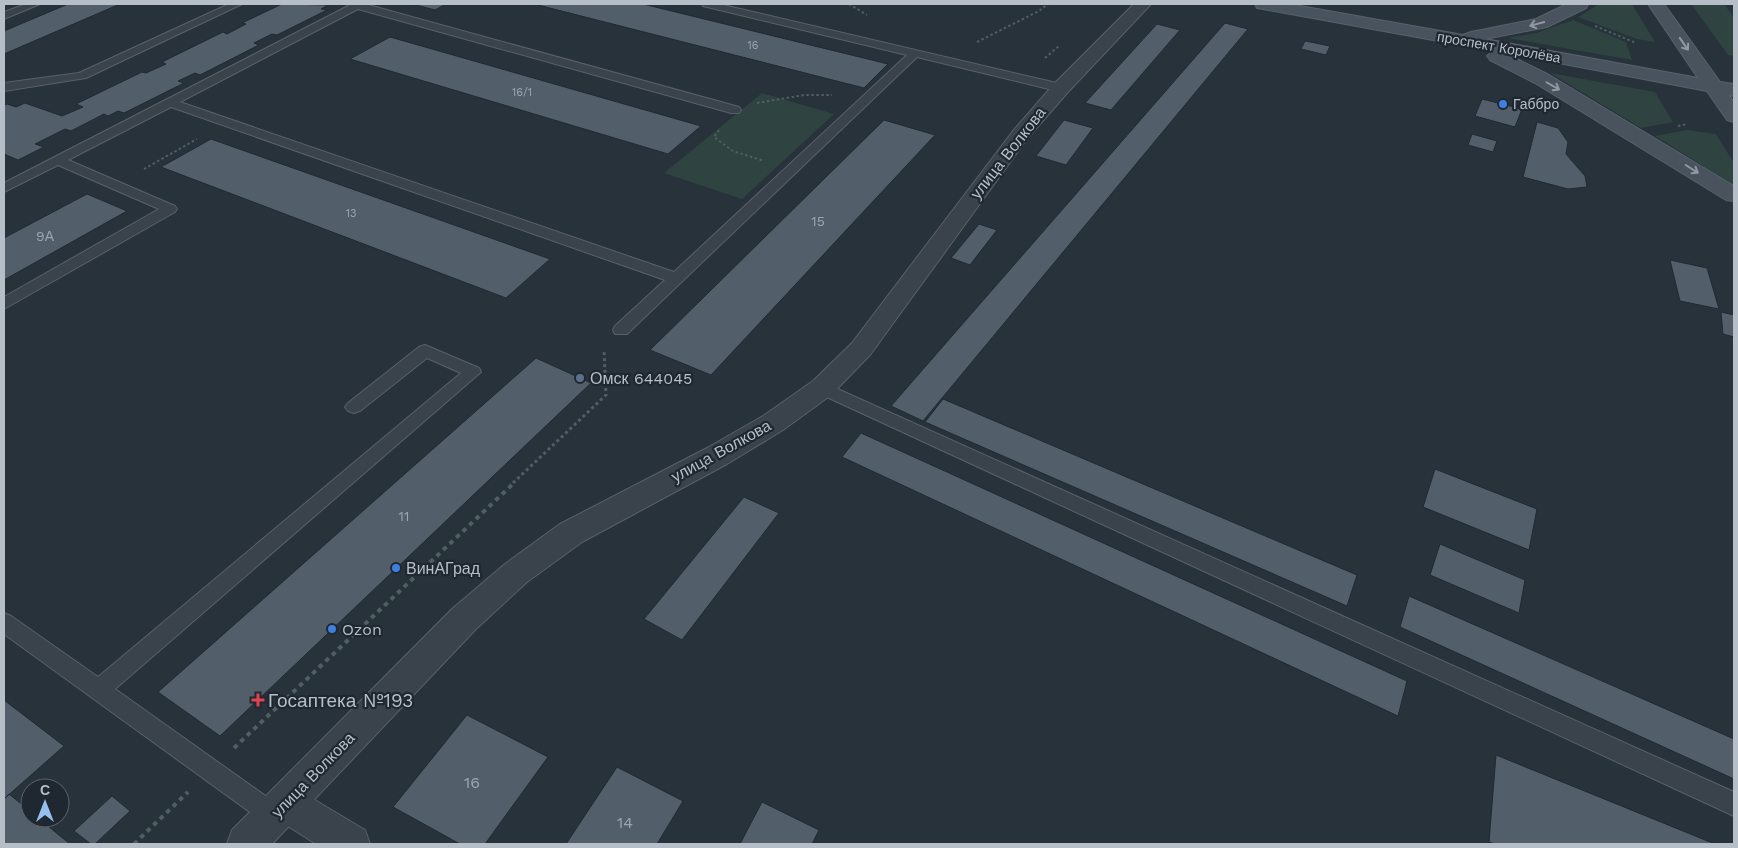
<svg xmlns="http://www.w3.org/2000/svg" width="1738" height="848" font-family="'Work Sans',sans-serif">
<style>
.green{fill:#2f4341}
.building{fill:#525e69;stroke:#212a33}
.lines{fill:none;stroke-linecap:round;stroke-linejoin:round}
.service-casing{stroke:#58616a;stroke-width:2}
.minor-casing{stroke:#58616a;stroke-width:2}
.tertiary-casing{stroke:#58616a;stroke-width:2}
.secondary-casing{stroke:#58616a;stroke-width:2}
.path-far2{stroke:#4e6060;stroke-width:2;stroke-dasharray:2.5 2.5;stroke-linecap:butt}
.path-far1{stroke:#4e6060;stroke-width:3;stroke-dasharray:3 3;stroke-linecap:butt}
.path{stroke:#4e6060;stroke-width:4;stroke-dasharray:4.5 4.5;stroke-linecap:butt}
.service{fill:#3a434c;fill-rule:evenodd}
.minor{fill:#3a434c;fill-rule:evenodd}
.tertiary{fill:#3a434c;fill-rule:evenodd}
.secondary{fill:#49535e;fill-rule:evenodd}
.oneway{stroke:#9099a2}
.shop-dot{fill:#3f7fe0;stroke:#1f2831;stroke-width:2}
.service-dot{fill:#5c6f8a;stroke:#1f2831;stroke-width:2}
.health-dot{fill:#e0444e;stroke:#1f2831;stroke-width:2}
.labels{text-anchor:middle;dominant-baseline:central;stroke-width:4.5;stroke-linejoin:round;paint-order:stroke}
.far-number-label{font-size:11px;fill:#9da6b0}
.far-street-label{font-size:14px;fill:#b6bec7;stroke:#1f2831}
.far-poi-label{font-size:14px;fill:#b6bec7;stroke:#1f2831;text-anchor:start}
.number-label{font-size:14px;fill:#9da6b0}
.street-label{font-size:16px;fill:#b6bec7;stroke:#1f2831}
.poi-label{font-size:16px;fill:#b6bec7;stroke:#1f2831;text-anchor:start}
.near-number-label{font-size:16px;fill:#9da6b0}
.near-poi-label{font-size:19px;fill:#b6bec7;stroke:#1f2831;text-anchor:start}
</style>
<rect width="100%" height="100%" fill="#27323b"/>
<path class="green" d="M1599,4H1632L1655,42L1637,39L1578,17Z
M1691,4H1724L1734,17V56L1728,55Z
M1573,20L1626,42L1632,60L1507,38L1536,33Z
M1550,73L1655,92L1673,122L1641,128Z
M762,93L834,114L742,199L664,173Z
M1687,130L1716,134L1734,163V185L1655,136Z"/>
<path class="building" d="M68,4H120L4,54V31Z
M282,4L328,5L321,9L327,10L277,35L272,34L254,43L259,45L200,75L195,73L178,81L184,83L124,113L118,111L108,116L104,114L71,131L65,129L35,144L44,147L18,160L4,154V105L7,104L16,107L25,103L62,116L83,107L76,104L142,72L146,73L166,64L162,62L223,32L227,34L246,24L242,23Z
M412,4H446L435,10Z
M534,4H643L888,64L864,88Z
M1225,23L1248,29L923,421L891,406Z
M1157,24L1180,30L1111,110L1085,103Z
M390,37L418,45L701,126L668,154L350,59Z
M1305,41L1330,46L1326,55L1301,49Z
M1482,99L1522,109L1515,127L1475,116Z
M884,120L935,135L711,375L650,350Z
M1064,120L1093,128L1066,165L1036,156Z
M1537,122L1558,128L1568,142L1566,154L1585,176L1587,187L1568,189L1523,177Z
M1472,134L1497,141L1493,152L1468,145Z
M211,139L290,167L550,259L506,298L161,167Z
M87,194L127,211L4,280V238Z
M979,224L997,230L970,265L951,258Z
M1670,260L1707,268L1719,309L1680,301Z
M1721,312L1734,315V337L1723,334Z
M536,358L591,383L220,736L158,692Z
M943,399L1357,575L1347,606L925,422Z
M861,433L1407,681L1398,716L842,457Z
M1435,469L1537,509L1529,550L1423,507Z
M744,497L779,513L682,640L644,619Z
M1440,544L1525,580L1519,613L1430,575Z
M1409,596L1734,739V779L1400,627Z
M4,700L64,746L4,799Z
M467,715L548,757L485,844H460L393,807Z
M1496,755L1715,844H1495L1489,842Z
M617,767L683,801L657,844H566Z
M9,794L30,811V818H38L70,844H4V799Z
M112,796L130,811L95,844H91L74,831Z
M762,802L819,830L812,844H740Z"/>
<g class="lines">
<g class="service-casing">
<path id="service" d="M26,4H40L4,19V12Z
M229,4H242L86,78L4,91V83L79,73Z
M352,4H365L739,107L741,110L739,113H731L358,9L180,102L674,272L907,55L703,6L702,4H719L1061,84L1067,88L1061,92L917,57L627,334H615L613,330L615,326L665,280L171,107L68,160L175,206L177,209L175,212L4,309V297L159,209L58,165L4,192V183Z
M425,345L479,368L481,372L115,689L281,807L285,815L281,823L273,827L265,823L4,634V613L11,616L98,677L461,373L427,358L360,411L354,413L348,411L345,407L348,403L419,347Z
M822,382L1734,792V816L816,392L814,388L816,384Z"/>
</g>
<g class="minor-casing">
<path id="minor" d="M285,784L298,790L365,830L370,844H316L272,816L266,803L272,790Z"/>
</g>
<g class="tertiary-casing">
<path id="tertiary" d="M1134,4H1151L1068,92L1027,139L870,355L831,395L783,430L727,464L582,542L527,582L476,629L272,844H227L232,830L452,609L505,564L560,524L707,448L763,416L813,381L852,343L1013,131L1054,84Z"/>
</g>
<g class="secondary-casing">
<path id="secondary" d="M1255,4H1289L1463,35L1471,32L1536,19L1567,4H1588L1586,8L1547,27L1485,39L1698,78L1648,4H1664L1720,82L1734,84V96L1729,95L1734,103V122L1727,120L1707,91L1505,53L1549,75L1734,186V201L1726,200L1535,83L1490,60L1487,56L1493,51L1263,9L1257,8Z"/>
</g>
<path class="path-far2" d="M849,4L867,15
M1595,26L1636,43
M977,42L1039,11L1048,4
M1045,58L1059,46
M757,103L804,95H832
M1678,126L1687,124
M719,130L714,137L733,151L764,161
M144,169L197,139"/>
<path class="path-far1" d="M513,483L606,395L604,349"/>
<path class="path" d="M234,748L515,482
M134,844L188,792"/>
<use href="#service" class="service"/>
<use href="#minor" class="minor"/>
<use href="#tertiary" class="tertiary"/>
<use href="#secondary" class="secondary"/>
</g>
<defs><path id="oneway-shaft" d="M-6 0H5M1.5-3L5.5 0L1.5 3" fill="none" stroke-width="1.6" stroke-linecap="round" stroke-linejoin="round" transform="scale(1.25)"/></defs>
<g class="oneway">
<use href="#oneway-shaft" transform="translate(1537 24) rotate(165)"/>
<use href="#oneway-shaft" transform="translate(1684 44) rotate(55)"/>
<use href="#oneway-shaft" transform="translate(1553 86) rotate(30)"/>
<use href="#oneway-shaft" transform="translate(1692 169) rotate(32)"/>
</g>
<g class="shop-dot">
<circle cx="1503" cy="104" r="5"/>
<circle cx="396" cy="568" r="5"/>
<circle cx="332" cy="629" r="5"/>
</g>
<circle class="service-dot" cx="580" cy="378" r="5"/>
<path class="health-dot" d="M255.5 692.5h5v5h5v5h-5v5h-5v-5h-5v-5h5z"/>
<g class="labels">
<g class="far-number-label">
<text x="753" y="45">16</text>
<text x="522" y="92">16/1</text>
<text x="351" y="213">13</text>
</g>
<g class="far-street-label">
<text transform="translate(1499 47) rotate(10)">проспект Королёва</text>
</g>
<g class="far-poi-label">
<text x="1513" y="104">Габбро</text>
</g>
<g class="number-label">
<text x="818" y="221">15</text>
<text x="45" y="236">9А</text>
<text x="404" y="516">11</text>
</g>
<g class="street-label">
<text transform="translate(1008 153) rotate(-52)">улица Волкова</text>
<text transform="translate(721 451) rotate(-29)">улица Волкова</text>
<text transform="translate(313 775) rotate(-46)">улица Волкова</text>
</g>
<g class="poi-label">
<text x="590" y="378">Омск 644045</text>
<text x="406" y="568">ВинАГрад</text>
<text x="342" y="629">Ozon</text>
</g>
<g class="near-number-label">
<text x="472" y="782">16</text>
<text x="625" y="822">14</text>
</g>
<g class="near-poi-label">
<text x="268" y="700">Госаптека №193</text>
</g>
</g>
<rect width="1738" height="848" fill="none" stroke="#b6bec7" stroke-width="10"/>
<g transform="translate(45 803)"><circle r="24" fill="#1f2831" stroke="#5b646d"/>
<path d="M0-4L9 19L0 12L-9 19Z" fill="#95c0ed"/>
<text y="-8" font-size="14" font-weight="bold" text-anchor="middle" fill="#b6bec7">С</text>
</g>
</svg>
